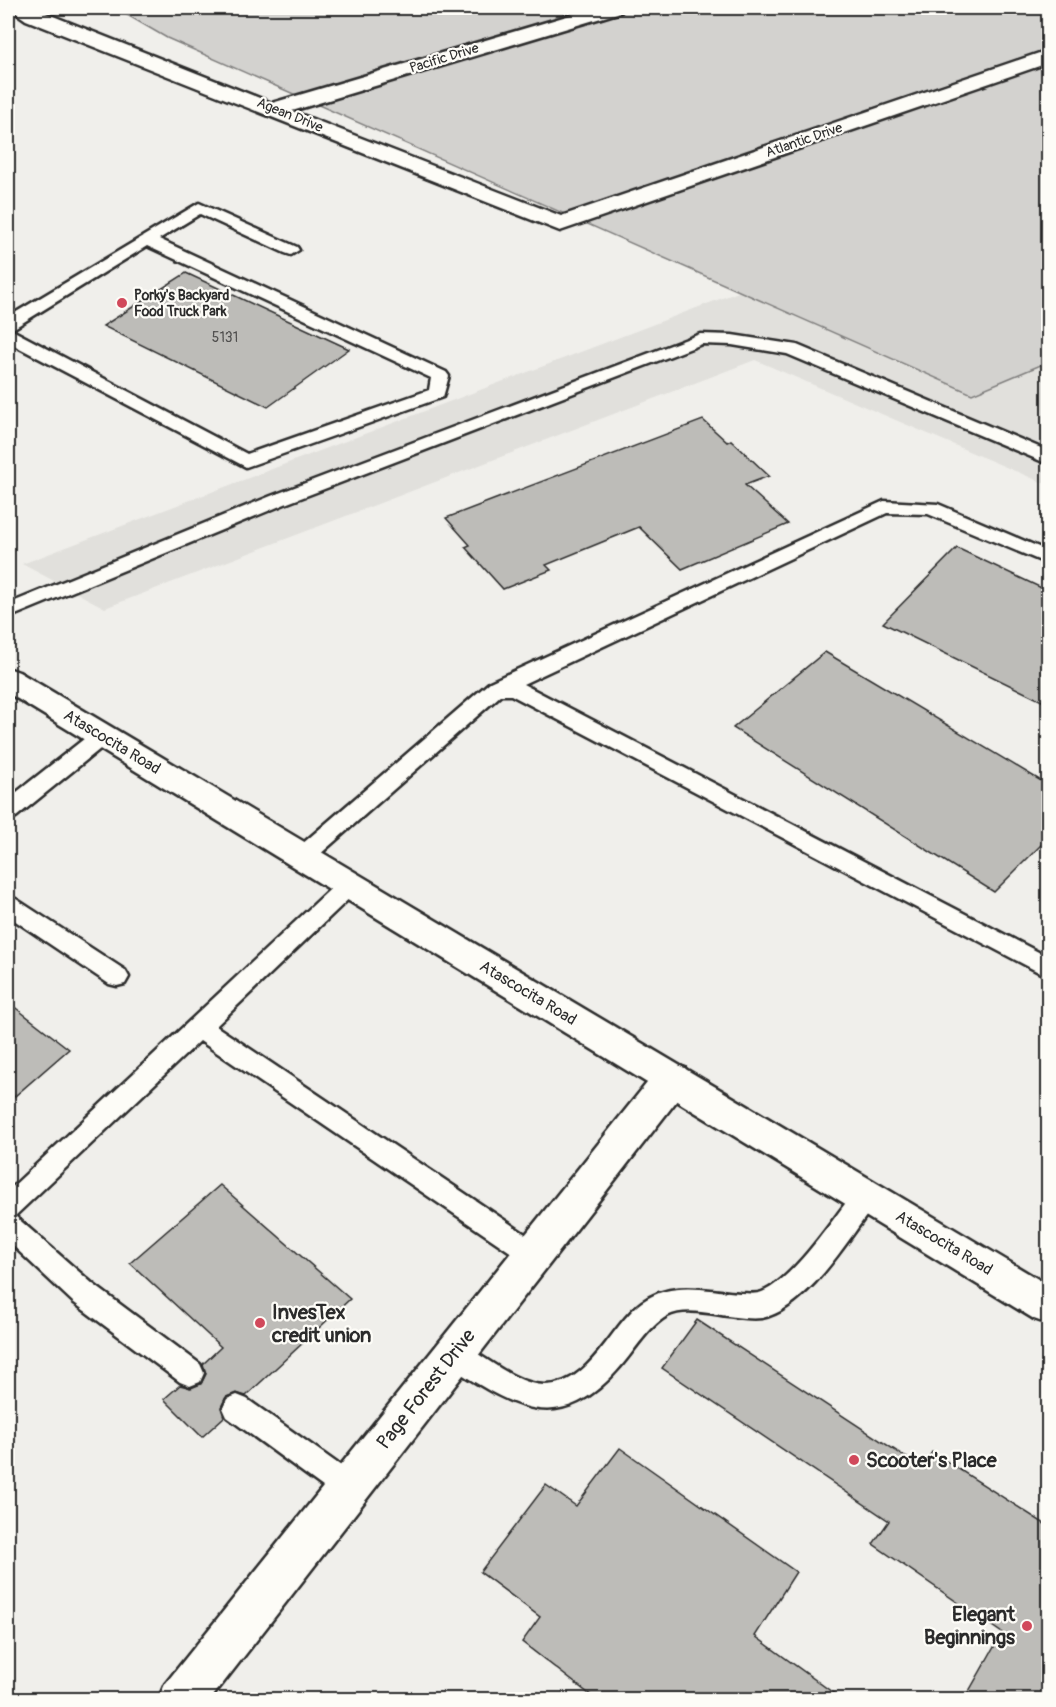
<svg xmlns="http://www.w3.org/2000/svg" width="1056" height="1707" font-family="Pangolin,sans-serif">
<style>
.built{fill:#e1e0dc}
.green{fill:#d3d2cf;stroke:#7f7e7d;stroke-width:1.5}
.building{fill:#bdbcb8;stroke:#2b2b2b;stroke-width:1.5}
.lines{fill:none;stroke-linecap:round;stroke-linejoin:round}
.lane-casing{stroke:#2b2b2b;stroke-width:5}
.street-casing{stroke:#2b2b2b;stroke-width:5}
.secondary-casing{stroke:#2b2b2b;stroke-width:5}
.lane{fill:#fdfcf7;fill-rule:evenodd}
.street{fill:#fdfcf7;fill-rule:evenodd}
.secondary{fill:#fdfcf7;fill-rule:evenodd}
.poi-dot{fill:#d1495b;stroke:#fdfcf7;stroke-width:2}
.labels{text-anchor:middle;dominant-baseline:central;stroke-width:4.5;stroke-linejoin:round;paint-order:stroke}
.far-street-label{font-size:14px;fill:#2b2b2b;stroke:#fdfcf7}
.far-poi-label{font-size:14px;font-weight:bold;fill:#2b2b2b;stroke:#fdfcf7;text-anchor:start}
.number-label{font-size:14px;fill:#504f4e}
.street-label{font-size:16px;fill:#2b2b2b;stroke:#fdfcf7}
.near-poi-label{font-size:20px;font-weight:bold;fill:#2b2b2b;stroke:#fdfcf7;text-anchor:start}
.near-street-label{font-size:20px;fill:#2b2b2b;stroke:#fdfcf7}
</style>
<rect width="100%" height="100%" fill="#f0efeb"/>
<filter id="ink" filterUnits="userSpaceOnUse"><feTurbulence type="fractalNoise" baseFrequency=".0167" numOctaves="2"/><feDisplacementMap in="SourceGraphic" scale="12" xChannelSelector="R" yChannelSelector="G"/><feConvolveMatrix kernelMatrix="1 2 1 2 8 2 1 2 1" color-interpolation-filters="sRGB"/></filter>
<g filter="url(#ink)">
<path class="built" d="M741,291L972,394L1048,362V485L755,360L105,608L22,564Z"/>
<path class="green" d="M115,8H1048V362L972,394L167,38Z"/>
<path class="building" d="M186,273L349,349L268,407L103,326Z
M703,420L727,442L731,440L769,476L745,485L788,524L682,569L639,527L546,565L551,570L503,589L465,547L470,545L446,518Z
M957,548L1048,591V704L883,623Z
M825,652L1048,785V838L994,892L733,728Z
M8,1002L69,1049L8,1102Z
M220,1185L350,1299L246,1396L236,1393L226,1397L221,1407L224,1417L202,1437L164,1399L180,1385L191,1388L201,1384L206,1374L203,1364L221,1347L130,1263Z
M697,1320L922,1468L932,1452L1048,1526V1700H964L1002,1633L873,1544L889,1521L662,1368Z
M620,1448L796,1572L755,1636L843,1700H597L522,1642L540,1617L480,1572L546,1485L576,1506Z"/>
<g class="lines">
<g class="lane-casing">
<path id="lane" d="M199,203L297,247L299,250L291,255L285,253L200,214L159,239L446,372L449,376L443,397L246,467L8,342V330L14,331L247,454L429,390L431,378L147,246L14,328L8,329V317Z
M700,334L732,335L797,345L1048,451V464L787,354L732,345L702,344L285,504L8,618V604L271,496Z
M884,501L938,504L1048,551V564L928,514L887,513L523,684L1048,957V977L511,695H501L310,863L302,866L294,863L291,857L294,851L490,682Z
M102,728L110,731L113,736L110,741L16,817L8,819V799L94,731Z
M349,876L357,879L360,885L357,891L216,1026L543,1246L547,1254L543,1262L534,1266L525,1262L200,1041L15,1216L93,1284L200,1364L204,1373L200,1382L190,1386L180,1382L73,1302L8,1241V1191L341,879Z
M8,896L16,899L125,970L129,977L125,984L117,986L109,984L8,916Z
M866,1185L875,1188L879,1196L875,1204C849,1238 807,1309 762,1318C753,1319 743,1318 735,1317C714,1315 687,1306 667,1316C648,1327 635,1350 621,1366C558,1440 513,1406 444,1363L440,1354L444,1345L454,1341C484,1353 511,1383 544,1385C590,1386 610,1326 642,1302C673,1280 706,1291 740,1293C747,1293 755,1295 762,1292C794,1279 835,1216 857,1188Z
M237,1395L247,1399L358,1478L362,1488L358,1498L348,1502L338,1498L227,1417L223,1408L227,1399Z"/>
</g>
<g class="street-casing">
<path id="street" d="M9,8H33L272,103L594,8H624L621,12L292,111L561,216L1048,50V63L560,231L26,20Z
M672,1064L685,1068L690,1079L685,1090L210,1700H158L165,1684L659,1068Z"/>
</g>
<g class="secondary-casing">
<path id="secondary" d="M8,668L19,672L1048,1285V1324L1034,1319L8,693Z"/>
</g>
<use href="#lane" class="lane"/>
<use href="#street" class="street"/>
<use href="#secondary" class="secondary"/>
</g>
</g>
<g class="poi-dot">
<circle cx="122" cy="303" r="6"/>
<circle cx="260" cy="1323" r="6"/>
<circle cx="854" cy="1460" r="6"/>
<circle cx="1027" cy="1626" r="6"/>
</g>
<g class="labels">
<g class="far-street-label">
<text transform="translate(444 58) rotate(-17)">Pacific Drive</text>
<text transform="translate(290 115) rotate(22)">Agean Drive</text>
<text transform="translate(804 140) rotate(-19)">Atlantic Drive</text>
</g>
<g class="far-poi-label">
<text x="134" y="295">Porky's Backyard<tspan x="134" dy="16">Food Truck Park</tspan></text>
</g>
<g class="number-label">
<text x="225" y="337">5131</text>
</g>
<g class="street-label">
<text transform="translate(112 742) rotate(31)">Atascocita Road</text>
<text transform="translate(528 993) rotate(31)">Atascocita Road</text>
<text transform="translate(944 1243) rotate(31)">Atascocita Road</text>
</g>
<g class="near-poi-label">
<text x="272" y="1312">InvesTex<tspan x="272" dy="23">credit union</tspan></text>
<text x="866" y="1460">Scooter's Place</text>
<text x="1015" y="1614" text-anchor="end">Elegant<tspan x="1015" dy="23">Beginnings</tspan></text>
</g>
<g class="near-street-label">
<text transform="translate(426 1389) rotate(-52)">Page Forest Drive</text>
</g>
</g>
<rect width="1056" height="1707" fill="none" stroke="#fdfcf7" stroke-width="30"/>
<rect x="15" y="15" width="1026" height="1677" fill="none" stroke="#2b2b2b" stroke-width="2" filter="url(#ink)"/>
</svg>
